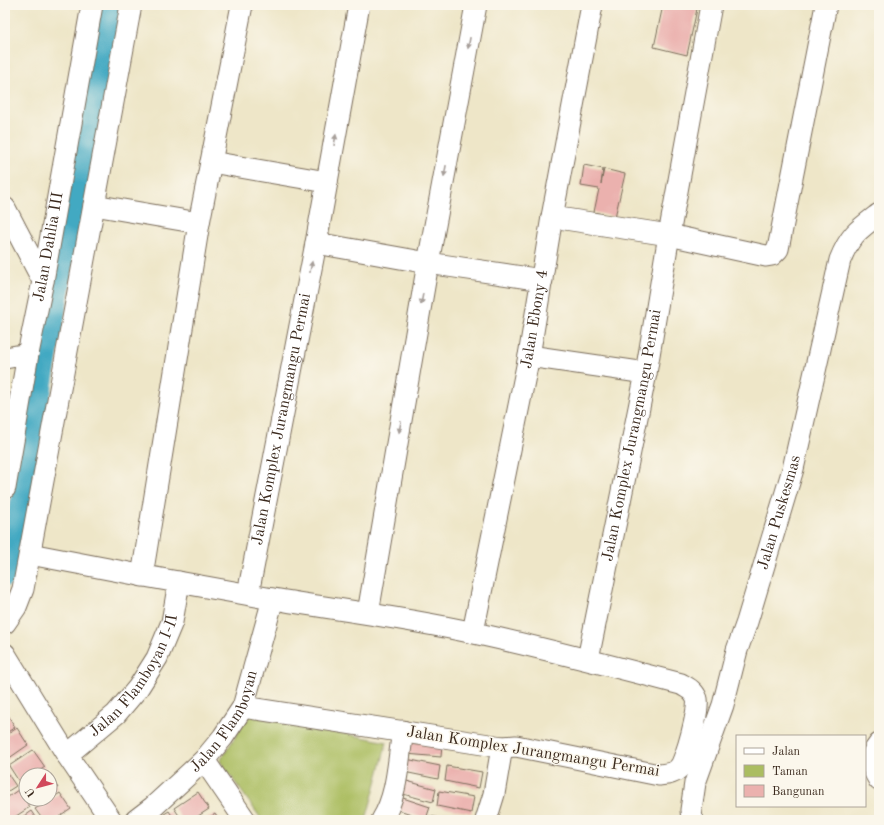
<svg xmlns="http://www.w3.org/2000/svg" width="884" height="825" font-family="'Old Standard TT',serif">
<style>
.green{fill:#abbd61;stroke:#737440}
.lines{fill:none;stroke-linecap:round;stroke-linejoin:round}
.canal{stroke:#42a9c2;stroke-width:22}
.building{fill:#ebb1ae}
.minor-casing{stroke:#7a6c5a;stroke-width:23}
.minor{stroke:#fff;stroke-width:21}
.oneway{fill:#a79f9a}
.labels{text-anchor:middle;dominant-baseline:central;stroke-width:3;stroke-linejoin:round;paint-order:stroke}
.street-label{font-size:16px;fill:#3b2a1e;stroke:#fbf7ec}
</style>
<rect width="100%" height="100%" fill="#fbf7ec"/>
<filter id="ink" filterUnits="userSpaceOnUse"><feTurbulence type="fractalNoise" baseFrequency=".025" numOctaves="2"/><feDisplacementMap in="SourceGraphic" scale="8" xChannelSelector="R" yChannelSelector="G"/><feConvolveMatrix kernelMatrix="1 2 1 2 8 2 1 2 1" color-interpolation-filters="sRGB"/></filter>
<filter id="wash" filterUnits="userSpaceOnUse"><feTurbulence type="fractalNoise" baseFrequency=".012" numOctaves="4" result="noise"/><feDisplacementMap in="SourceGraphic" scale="16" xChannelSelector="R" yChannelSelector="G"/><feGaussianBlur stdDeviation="0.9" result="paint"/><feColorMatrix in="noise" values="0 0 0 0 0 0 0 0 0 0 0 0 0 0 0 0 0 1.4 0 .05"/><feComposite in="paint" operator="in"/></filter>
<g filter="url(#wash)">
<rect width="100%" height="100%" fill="#eee6c8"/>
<path class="green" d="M249,715L387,742L366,820H262L220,761Z"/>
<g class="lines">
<path class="canal" d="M5,576L9,567L110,5"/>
</g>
<g id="blocks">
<path class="building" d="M663,5H696L695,9H697L687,55L654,47Z
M584,165L603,169L601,184L604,169L625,174L615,217L594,212L599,189L581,186Z
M5,710L15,727L5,734Z
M17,728L28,745L5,761V736Z
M407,741L442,744L441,757L406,754Z
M33,750L45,767L33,775H26V780L20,783L9,766Z
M406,759L440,766L438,779L404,772Z
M447,766L482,772L479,788L445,781Z
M5,770L16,786L5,793Z
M50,775L58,788L50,793Z
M403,780L436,789L433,802L399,793Z
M18,790L30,807L10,820H5V799Z
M439,791L474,797L471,813L437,806Z
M198,792L209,809L192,820H182L174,808Z
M60,793L71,809L55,820H43L35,809Z
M397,796L430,807L426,819L393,808Z
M31,811L37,820H18Z
M169,811L175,820H155Z
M391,813L410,820H388Z
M215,814L219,820H205Z
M429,816L446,819V820H428Z"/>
</g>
</g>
<g filter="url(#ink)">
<use href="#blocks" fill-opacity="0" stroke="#7a6c5a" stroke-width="1"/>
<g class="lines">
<g class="minor-casing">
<g id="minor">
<path d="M211,162L327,182"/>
<path d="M94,205L199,223"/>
<path d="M5,208L43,281"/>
<path d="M552,217L669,235L766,256L772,255L778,249L826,5"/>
<path d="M316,243L428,263L542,280"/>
<path d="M529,356L646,373"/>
<path d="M5,358L28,354"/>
<path id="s1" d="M5,488L28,354L43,281L92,5"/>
<path d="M30,554C111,570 192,585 273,599C340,610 407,618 474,633C543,648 612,666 681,684C688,688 694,691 697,699C700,707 686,761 679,768C674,774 666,774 659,775L516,746L502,747L243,707"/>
<path d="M142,576L199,223L242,5"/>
<path id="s2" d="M248,594L316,243L359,5"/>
<path d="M368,613L428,263L476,5"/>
<path d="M5,623L16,607L23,589L131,5"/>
<path id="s3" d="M473,632L529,356L552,217L592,5"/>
<path d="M5,654L67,755L111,820"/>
<path id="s4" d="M588,659L646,373L669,235L711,5"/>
<path d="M879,744C867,759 870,765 879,780"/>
<path id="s5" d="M67,755L116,714L138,688L157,658L172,622L179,582"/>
<path d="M204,760L245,820"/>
<path id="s6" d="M136,820L153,807L204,760L223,737L243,707L273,599"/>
<path d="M382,820C398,794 398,760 403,731"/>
<path d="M486,820L494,794L502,747"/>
<path id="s7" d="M692,820L691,810L695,783L723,705L737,650L747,622L793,469L840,260C850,235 858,230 879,214"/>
</g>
</g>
<use href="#minor" class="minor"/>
</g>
<defs><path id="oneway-solid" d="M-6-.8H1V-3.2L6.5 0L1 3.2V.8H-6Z"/></defs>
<g class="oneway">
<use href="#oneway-solid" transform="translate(469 43) rotate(101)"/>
<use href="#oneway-solid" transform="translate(335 140) rotate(-80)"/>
<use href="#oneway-solid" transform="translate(445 171) rotate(101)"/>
<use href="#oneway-solid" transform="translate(311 267) rotate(-79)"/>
<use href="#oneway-solid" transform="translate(422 299) rotate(100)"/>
<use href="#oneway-solid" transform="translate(400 427) rotate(100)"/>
</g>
</g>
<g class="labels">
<g class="street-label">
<text stroke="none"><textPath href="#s1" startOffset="245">Jalan Dahlia III</textPath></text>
<text stroke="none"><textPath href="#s3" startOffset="319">Jalan Ebony 4</textPath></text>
<text stroke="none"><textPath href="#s2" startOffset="178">Jalan Komplex Jurangmangu Permai</textPath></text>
<text stroke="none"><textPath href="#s4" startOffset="228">Jalan Komplex Jurangmangu Permai</textPath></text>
<text stroke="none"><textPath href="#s7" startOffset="321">Jalan Puskesmas</textPath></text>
<text stroke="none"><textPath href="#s5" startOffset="106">Jalan Flamboyan I-II</textPath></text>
<text stroke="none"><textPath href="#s6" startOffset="135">Jalan Flamboyan</textPath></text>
<text transform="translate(533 752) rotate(9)">Jalan Komplex Jurangmangu Permai</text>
</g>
</g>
<rect width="884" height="825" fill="none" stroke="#fbf7ec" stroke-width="20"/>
<rect x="736" y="735" width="130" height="72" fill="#fbf7ec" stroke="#aea59a"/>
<rect x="744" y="748" width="20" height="6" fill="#ffffff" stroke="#aea59a"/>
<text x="772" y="755" font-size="12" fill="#3b2a1e">Jalan</text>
<rect x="744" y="765" width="20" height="12" fill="#abbd61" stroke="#aea59a"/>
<text x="772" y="775" font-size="12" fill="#3b2a1e">Taman</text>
<rect x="744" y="785" width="20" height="12" fill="#ebb1ae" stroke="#aea59a"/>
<text x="772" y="795" font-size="12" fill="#3b2a1e">Bangunan</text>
<g transform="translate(38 787) rotate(234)"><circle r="19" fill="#fbf7ec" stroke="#aea59a"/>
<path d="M0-3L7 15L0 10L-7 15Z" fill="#d1495b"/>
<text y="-6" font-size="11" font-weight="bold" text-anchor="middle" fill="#3b2a1e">U</text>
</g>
</svg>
